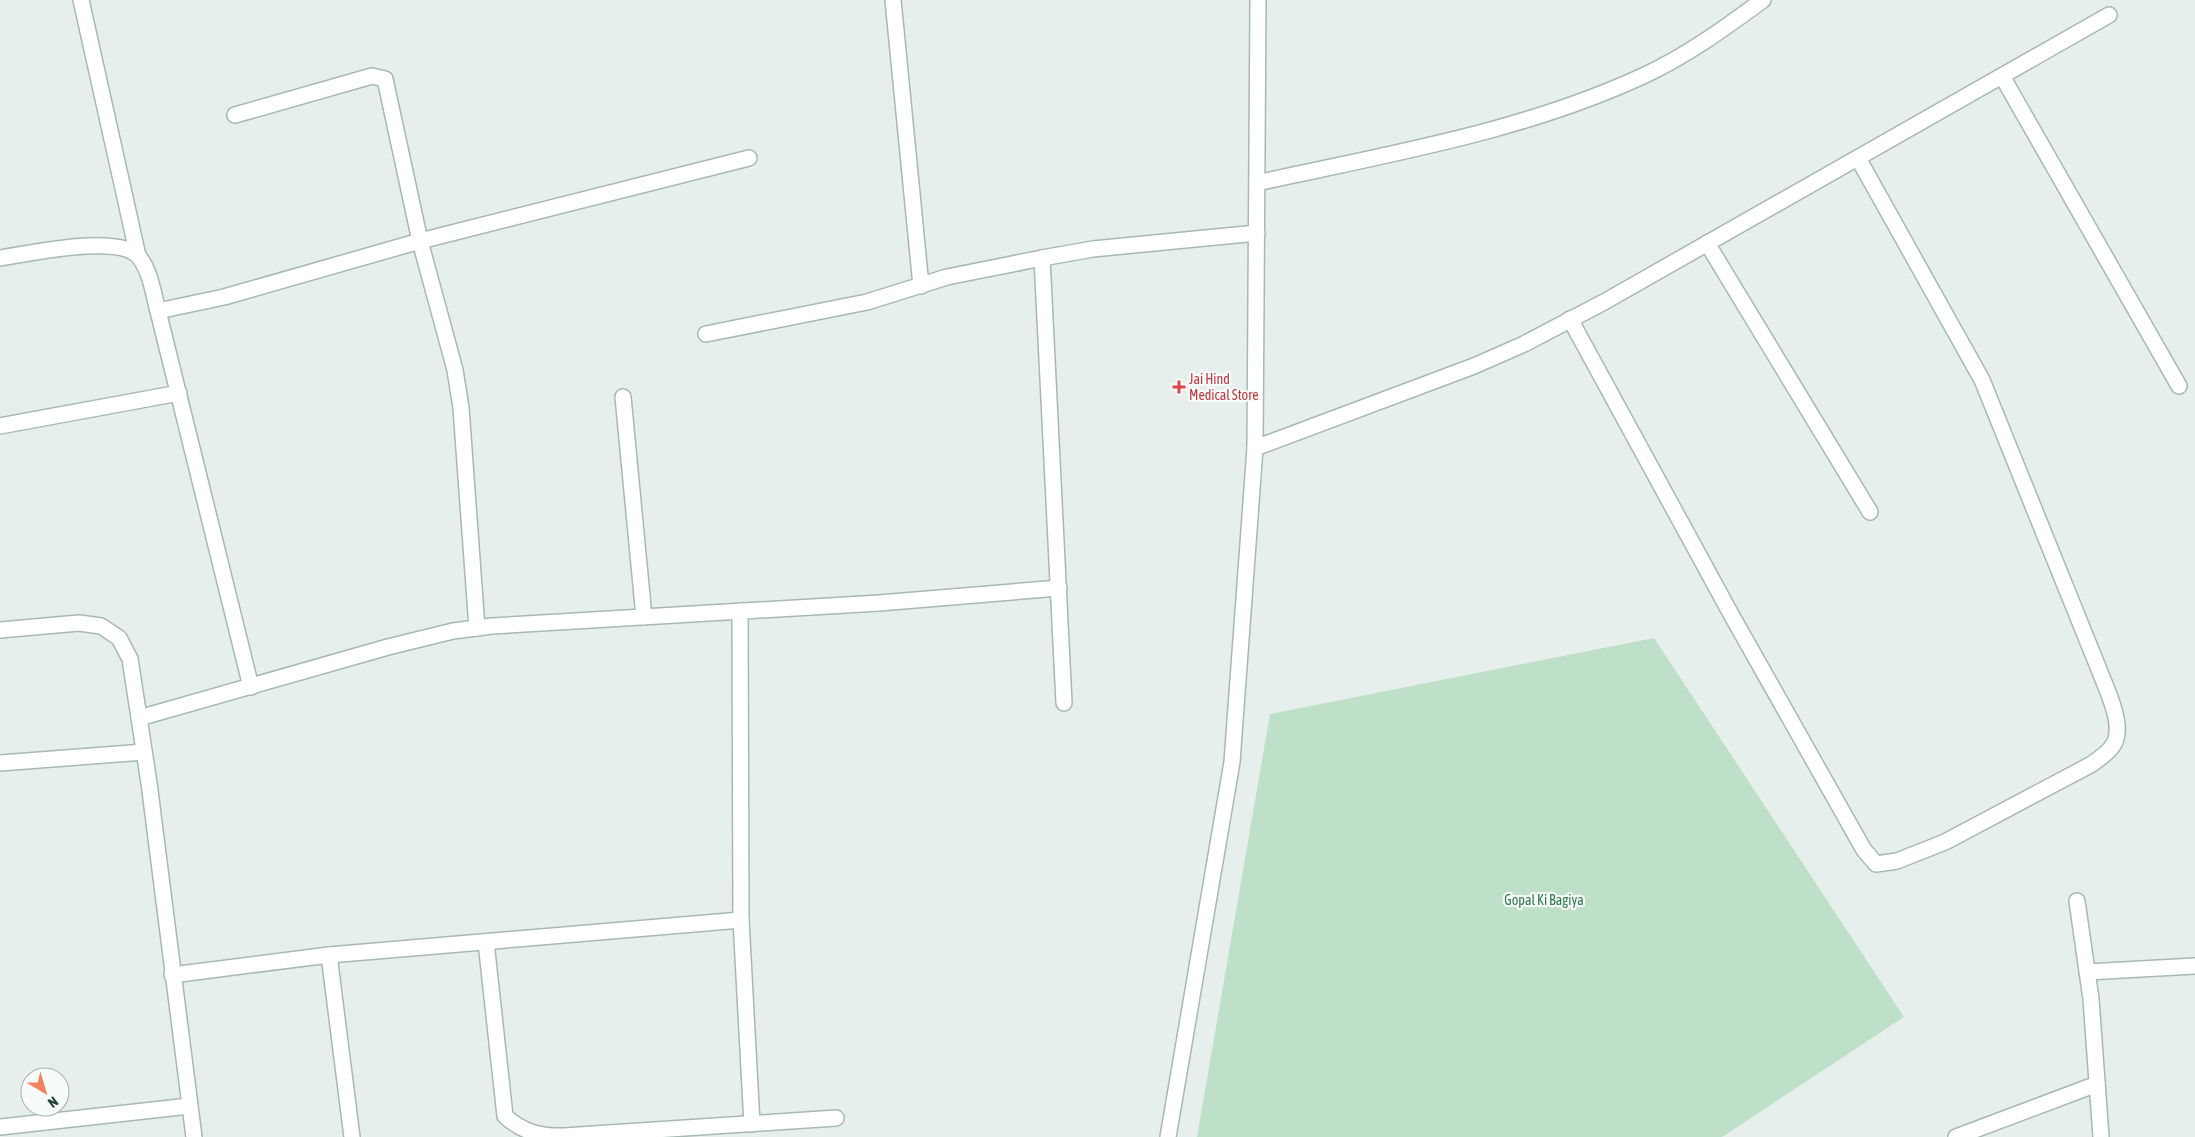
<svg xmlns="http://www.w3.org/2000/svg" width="2195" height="1137" viewBox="0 0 2195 1137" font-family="'Asap Condensed',sans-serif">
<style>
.green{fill:#bfe0c8}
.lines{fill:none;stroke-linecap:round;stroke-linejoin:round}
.minor-casing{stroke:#a8b8b2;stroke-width:18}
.minor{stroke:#fff;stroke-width:15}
.health-dot{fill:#e0444e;stroke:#f7fbf9;stroke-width:2}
.labels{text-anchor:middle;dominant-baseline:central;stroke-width:4.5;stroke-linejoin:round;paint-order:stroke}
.health-label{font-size:14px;fill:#be3a42;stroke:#f7fbf9;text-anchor:start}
.park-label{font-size:14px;fill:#2d7a4b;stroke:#f7fbf9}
</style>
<rect width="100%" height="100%" fill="#e6efeb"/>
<polygon class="green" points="1654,638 1904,1017 1722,1137 1197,1137 1270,714"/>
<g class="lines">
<defs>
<g id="minor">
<polyline points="81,0 138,256"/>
<polyline points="893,0 921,286"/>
<polyline points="2002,76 2179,386"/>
<polyline points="235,115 372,76 385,79 420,241 455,370 461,408 477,628"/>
<path d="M 1257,183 C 1387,154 1523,132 1645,75 C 1688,55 1726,27 1763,0"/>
<polyline points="1707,243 1870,512"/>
<path d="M 0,258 C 28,254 120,233 139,257 C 151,272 153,293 158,311 L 251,687"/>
<polyline points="1042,258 1064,703"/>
<polyline points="158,311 224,297 420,241 749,158"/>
<path d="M 1570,319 L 1732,616 L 1864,850 L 1876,864 L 1897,861 L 1945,842 L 2092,764 C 2100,758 2113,750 2116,739 C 2122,719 2105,686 2098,667 L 1982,380 L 1858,158"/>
<polyline points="706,334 867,302 947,277 1042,258 1093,249 1257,233"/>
<polyline points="623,397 644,617"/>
<polyline points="0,426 179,393"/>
<polyline points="1255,448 1474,366 1524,344 1604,302 2109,15"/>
<polyline points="740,611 741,920 752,1124"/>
<polyline points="0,630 79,623 101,626 119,638 130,659 149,783 194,1137"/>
<polyline points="139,718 388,647 453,631 492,626 879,603 1059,588"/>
<polyline points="0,763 144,752"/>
<polyline points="2077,901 2091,999 2101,1137"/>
<path d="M 486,942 L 505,1116 C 522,1132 541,1137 564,1136 L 836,1118"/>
<polyline points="329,955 352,1137"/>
<polyline points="2087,972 2195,966"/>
<polyline points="172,975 329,955 741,920"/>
<polyline points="0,1127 189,1106"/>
<polyline points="1168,1137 1232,762 1255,448 1258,0"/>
<polyline points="1956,1137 2097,1084"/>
</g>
</defs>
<use href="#minor" class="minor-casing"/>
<use href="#minor" class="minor"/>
</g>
<path class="health-dot" d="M1176.5 379.5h5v5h5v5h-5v5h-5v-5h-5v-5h5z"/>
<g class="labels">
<g class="health-label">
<text x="1189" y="379">Jai Hind<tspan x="1189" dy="16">Medical Store</tspan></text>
</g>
<g class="park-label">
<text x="1544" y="900">Gopal Ki Bagiya</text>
</g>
</g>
<g transform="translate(45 1092) rotate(142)"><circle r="24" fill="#f7fbf9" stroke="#a3b1ad"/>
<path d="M0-4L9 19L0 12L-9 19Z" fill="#f4845f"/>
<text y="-8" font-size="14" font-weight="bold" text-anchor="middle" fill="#24423a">N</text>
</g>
</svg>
